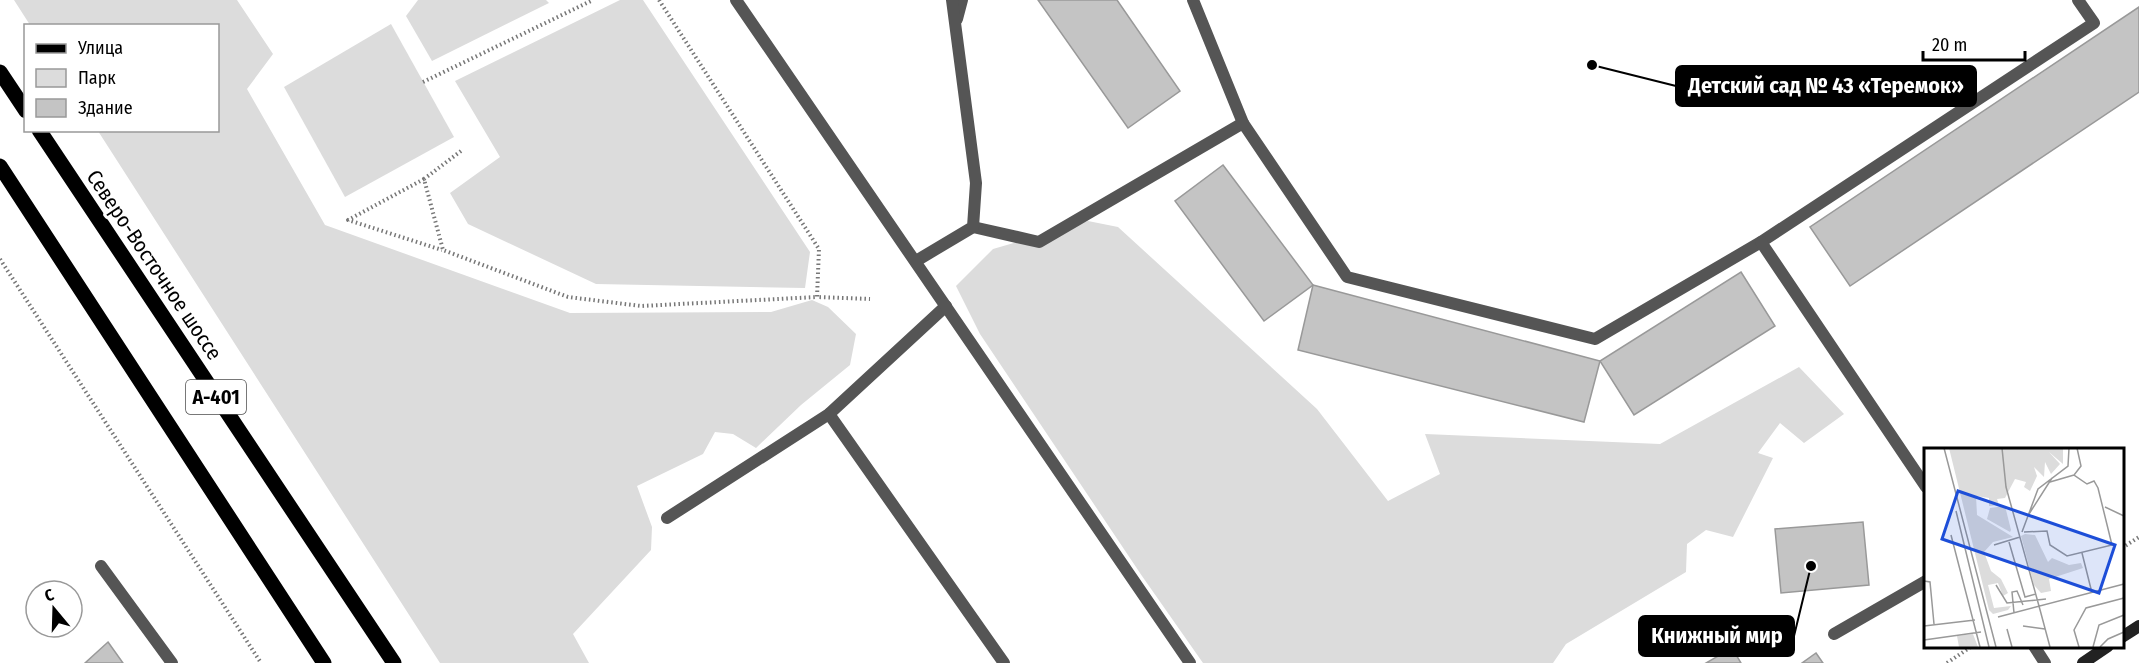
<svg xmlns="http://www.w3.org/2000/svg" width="2139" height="663" viewBox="0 0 2139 663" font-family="'Fira Sans Condensed',sans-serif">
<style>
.green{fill:#dcdcdc}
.building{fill:#c4c4c4;stroke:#999;stroke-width:1.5}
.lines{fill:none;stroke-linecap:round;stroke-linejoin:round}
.path{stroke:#777;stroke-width:4;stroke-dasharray:1.5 3;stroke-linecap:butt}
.lane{stroke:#555;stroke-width:12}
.street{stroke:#555;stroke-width:12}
.secondary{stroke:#222;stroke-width:12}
.primary{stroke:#000;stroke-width:15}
.labels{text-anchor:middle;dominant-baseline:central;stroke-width:6;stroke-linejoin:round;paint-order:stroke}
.shield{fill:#fff;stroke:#4c4c4c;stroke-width:1.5}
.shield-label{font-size:20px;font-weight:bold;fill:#000}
.street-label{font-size:21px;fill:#000;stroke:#fff}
.inset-road{fill:none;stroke:#999;stroke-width:1.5}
.view{fill:#1d4ed8;fill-opacity:0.15;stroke:#1d4ed8;stroke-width:3}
.inset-edge{fill:none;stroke:#000;stroke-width:3}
.leader{fill:none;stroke:#000;stroke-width:2}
.callout-dot{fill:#000;stroke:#fff;stroke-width:2}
.callout{fill:#000;stroke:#000;stroke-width:2}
.callout-label{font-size:22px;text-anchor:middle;font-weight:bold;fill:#fff}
</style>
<rect width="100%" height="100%" fill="#fff"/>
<g class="green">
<polygon points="14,0 237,0 273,54 247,89 325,225 570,313 771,312 812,300 828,307 856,334 850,365 801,405 756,448 733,434 715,432 703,454 637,486 652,527 651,550 573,634 589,663 440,663 98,131 218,130 218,26 30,25"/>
<polygon points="418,0 546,0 549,3 432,61 406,16"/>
<polygon points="620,0 643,0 810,252 805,288 596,284 468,224 450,193 500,157 455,81"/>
<polygon points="391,24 454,137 345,197 284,87"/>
<polygon points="1088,221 1118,227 1317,409 1388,501 1440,474 1425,434 1660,444 1799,367 1844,414 1804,443 1780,423 1758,453 1773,458 1733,537 1706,530 1687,544 1686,572 1566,644 1553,663 1203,663 1142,576 980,334 956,286 993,249"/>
</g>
<g class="building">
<polygon points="1038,0 1117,0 1180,91 1128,128"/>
<polygon points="2139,7 2139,92 1850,286 1810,227"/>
<polygon points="1223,165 1313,285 1264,321 1175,201"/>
<polygon points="1741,272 1775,326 1634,415 1600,361"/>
<polygon points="1313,285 1600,361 1584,422 1298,350"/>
<polygon points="1863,522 1869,585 1781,593 1775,529"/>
<polygon points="108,642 123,663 85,663"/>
<polygon points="1732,648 1741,663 1706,663"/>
<polygon points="1816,653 1823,663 1802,663"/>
</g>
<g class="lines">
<g class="path">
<polyline points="659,0 819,249 817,297 870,299"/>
<polyline points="423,82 593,0"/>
<polyline points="461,151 424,179 443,250 568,297 641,306 817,297"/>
<polyline points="424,179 348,220 442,250"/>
<polyline points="0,259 261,663"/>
<polyline points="2122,548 2139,537"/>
<polyline points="1947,663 1972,646"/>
</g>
<g class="lane">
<polyline points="1193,0 1243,123"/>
<polyline points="957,19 962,0"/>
<polyline points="973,227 1039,242 1243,123 1347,277 1595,339 1761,242 2094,23 2078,0"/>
<polyline points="916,261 973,227 976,183 952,0"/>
<polyline points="829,414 1004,663"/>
<polyline points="667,518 829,414 946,306"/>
<polyline points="101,566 172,663"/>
<polyline points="1834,634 1926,581"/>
</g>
<g class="street">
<polyline points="736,0 1190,663"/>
<polyline points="1761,242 1926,487"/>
<polyline points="2034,646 2045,663"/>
</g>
<g class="secondary">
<polyline points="2122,637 2139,626"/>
<polyline points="2083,663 2108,646"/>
</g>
<g class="primary">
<polyline points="0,72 26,111"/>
<polyline points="39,130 394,663"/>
<polyline points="0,166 324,663"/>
</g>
</g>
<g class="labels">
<rect class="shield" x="186" y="380" width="60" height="34" rx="4.5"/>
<g class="shield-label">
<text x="216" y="397">А-401</text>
</g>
<g class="street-label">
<text transform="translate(154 265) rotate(56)">Северо-Восточное шоссе</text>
</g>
</g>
<g transform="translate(1924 448)">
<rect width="200" height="200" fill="#fff"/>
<path d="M 25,0 L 139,0 L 139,16 L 125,4 L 136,16 L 127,26 L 121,14 L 120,29 L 110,19 L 113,28 L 106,43 L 100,39 L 102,34 L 91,31 L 81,50 L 73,51 L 75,57 L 65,58 L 65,50 L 52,48 L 53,67 L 89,89 L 69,94 L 60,104 L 67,123 L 77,131 L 84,145 L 79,148 L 74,135 L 64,137 L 70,160 L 87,158 L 84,162 L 69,166 L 65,162 ZM 81,58 L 87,82 L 86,84 L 63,71 L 66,60 ZM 101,86 L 111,87 L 124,114 L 128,110 L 145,117 L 157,115 L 159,120 L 125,131 L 127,143 L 117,145 L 110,137 L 97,88 ZM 49,186 L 54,199 L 35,199 L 33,188 Z" fill="#dcdcdc"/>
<path class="inset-road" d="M 20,0 L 72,199M 78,0 L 82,39 L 115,158M 126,34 L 150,27M 181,59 L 200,68M 32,63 L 65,199M 105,66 L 128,30M 0,80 L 0,112M 98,84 L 114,41 L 144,18 L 145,0M 100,84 L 123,83 L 126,97 L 143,108 L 188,97 L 174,40 L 170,33 L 163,36 L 150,27 L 157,18 L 153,0M 27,87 L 56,199M 85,94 L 101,149 L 112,146M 70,97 L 96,89M 158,105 L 168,145M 0,133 L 6,134 L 10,176M 72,137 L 83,155 L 122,151M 115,158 L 126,199M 90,165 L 88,144 L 93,143 L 99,157M 74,169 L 200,136M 0,178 L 51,172M 99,178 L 121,181M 83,181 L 88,199M 0,192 L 57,184M 155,199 L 150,182 L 162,160 L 200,150M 169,199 L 175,177 L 200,167M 176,199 L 184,191 L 200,184"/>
<path class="view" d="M 34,43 L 191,97 L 175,145 L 18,91 Z"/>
<rect width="200" height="200" class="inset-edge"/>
</g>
<path class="leader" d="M1592 65L1676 86M1811 566L1794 636"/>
<g class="callout-dot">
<circle cx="1592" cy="65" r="6"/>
<circle cx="1811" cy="566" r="6"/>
</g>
<g class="callout">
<rect x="1676" y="66" width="300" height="40" rx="6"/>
<rect x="1639" y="616" width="155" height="40" rx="6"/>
</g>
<g class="callout-label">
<text x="1826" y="93">Детский сад № 43 «Теремок»</text>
<text x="1717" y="643">Книжный мир</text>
</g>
<rect x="24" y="24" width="195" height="108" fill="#ffffff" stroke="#999999" stroke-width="1.5"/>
<rect x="36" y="44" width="30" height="9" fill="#000000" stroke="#999999" stroke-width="1.5"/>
<text x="78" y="54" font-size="18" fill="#000000">Улица</text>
<rect x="36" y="69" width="30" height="18" fill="#dcdcdc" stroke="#999999" stroke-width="1.5"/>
<text x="78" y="84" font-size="18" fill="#000000">Парк</text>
<rect x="36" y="99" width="30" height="18" fill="#c4c4c4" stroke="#999999" stroke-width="1.5"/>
<text x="78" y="114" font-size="18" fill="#000000">Здание</text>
<g transform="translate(54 609) rotate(341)"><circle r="28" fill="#ffffff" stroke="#999999" stroke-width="1.5"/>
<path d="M0-4.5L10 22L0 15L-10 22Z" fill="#000000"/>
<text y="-9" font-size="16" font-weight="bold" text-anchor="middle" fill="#000000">С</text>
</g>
<path d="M1923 51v9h102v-9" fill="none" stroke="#000000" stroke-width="3"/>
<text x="1932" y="51" font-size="18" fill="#000000" stroke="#ffffff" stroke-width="4.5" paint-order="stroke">20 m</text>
</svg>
